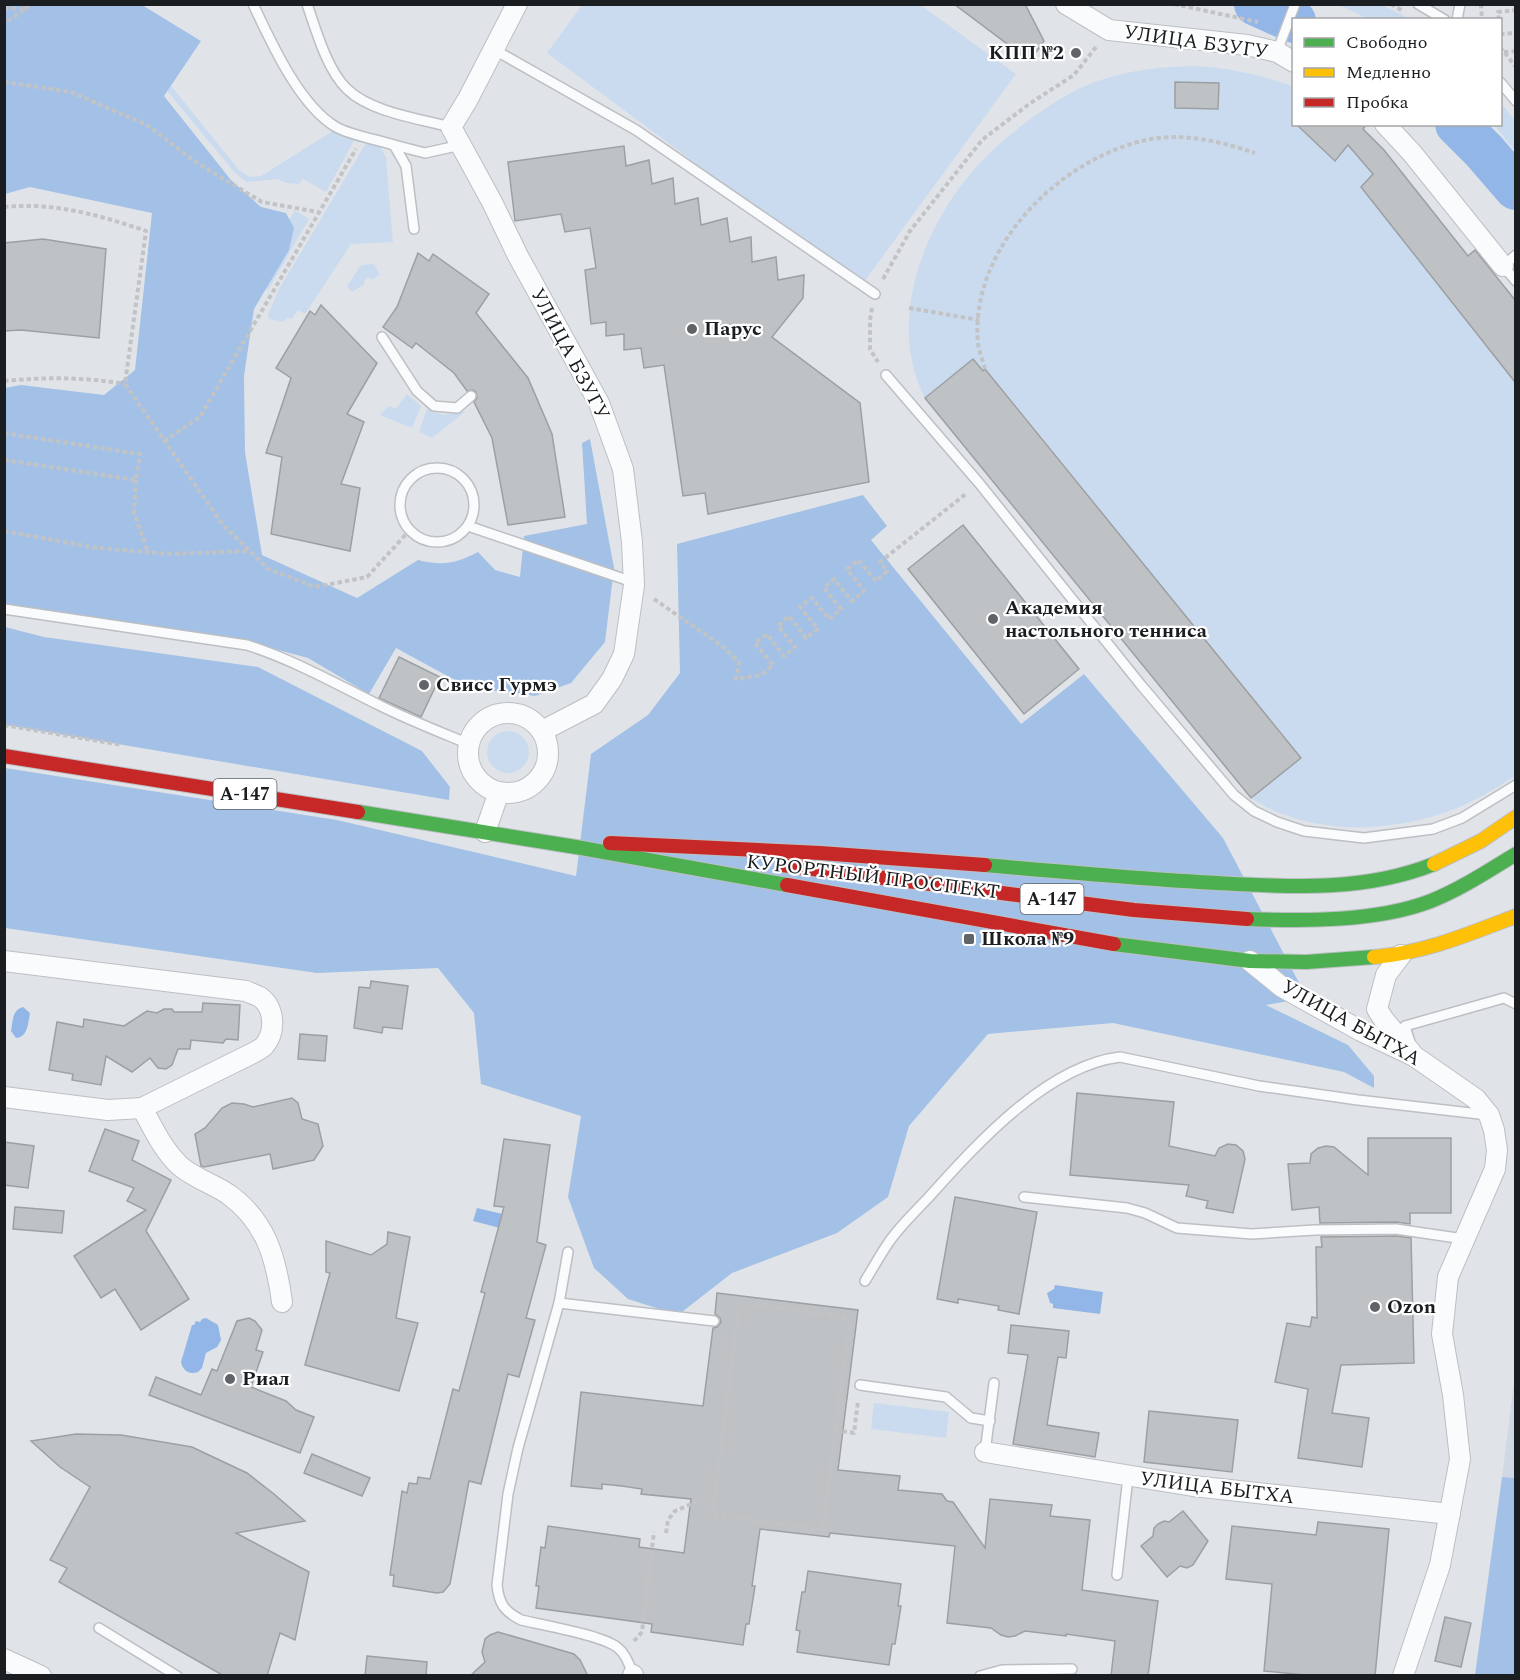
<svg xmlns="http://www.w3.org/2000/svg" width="1520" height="1680" viewBox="0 0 1520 1680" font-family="Spectral,serif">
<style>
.built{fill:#d0d9e3}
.green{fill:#cbdbef}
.forest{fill:#a3c1e7}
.water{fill:#92b6e7}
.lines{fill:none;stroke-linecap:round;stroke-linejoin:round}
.river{stroke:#92b6e7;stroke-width:44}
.building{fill:#bfc2c5;stroke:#9da0a3;stroke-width:1.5}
.lane-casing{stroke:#bcbfc3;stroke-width:12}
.street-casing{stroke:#bcbfc3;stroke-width:22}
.fast-casing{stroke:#bcbfc3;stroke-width:16}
.slow-casing{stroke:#bcbfc3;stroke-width:16}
.jam-casing{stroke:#bcbfc3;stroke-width:16}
.path{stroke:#c2c3c5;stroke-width:4;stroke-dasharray:4.5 3;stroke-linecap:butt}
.lane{stroke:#fafbfc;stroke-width:9}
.street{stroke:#fafbfc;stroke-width:20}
.fast{stroke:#4caf50;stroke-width:14}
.slow{stroke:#ffc107;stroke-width:14}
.jam{stroke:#c62828;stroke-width:14}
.poi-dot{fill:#606367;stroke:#fff;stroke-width:2}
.labels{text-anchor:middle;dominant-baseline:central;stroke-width:4.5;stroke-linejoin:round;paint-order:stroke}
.shield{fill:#fff;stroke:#5f6264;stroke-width:1.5}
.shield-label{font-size:18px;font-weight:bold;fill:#1b1e21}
.street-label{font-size:20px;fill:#1b1e21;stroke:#fff}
.poi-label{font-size:20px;font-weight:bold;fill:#1b1e21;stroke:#fff;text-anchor:start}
</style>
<rect width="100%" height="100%" fill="#e0e4e8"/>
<polygon class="built" points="1515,1375 1515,1478 1502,1477"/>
<g class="green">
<polygon points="919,4 1016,74 861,286 547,53 582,5"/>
<polygon points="1339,5 1382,5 1410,19 1368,19"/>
<path d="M 1192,66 C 1228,67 1259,75 1293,86 L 1294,124 L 1358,125 L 1384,150 L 1467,255 L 1475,249 L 1515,300 L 1515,776 C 1493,790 1471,804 1446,812 C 1385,834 1306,835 1251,798 L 925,398 C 888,327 919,237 967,178 C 993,146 1033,114 1069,94 C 1106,73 1150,67 1192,66 Z"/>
<polygon points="164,77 239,170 250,177 261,176 336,129 356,137 326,192 303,179 299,184 285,183 278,179 246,182 234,172 159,81"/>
<polygon points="1501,103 1515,121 1515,151 1494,125 1500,124"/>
<polygon points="368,140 380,146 386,158 393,242 351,244 305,314 298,310 292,319 286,318 284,322 269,319 268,315 279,289"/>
<polygon points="295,210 309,219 268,290 254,282"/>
<polygon points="374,264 380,275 371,280 369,277 364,281 365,284 352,292 347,286 361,265"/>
<polygon points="407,394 421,406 412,428 380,415 389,406 396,409"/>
<polygon points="427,409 443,415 466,411 432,438 419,432"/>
<circle cx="508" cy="752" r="21"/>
<polygon points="874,1403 949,1412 946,1438 871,1429"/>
</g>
<g class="forest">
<path d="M 5,5 L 142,5 L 201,41 L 164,96 L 231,180 L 261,207 L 286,213 L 294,228 L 289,250 L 254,309 L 244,376 L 245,452 L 262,555 L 357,598 L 418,560 C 444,566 454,564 478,552 L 495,570 L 520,577 L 524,536 L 587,524 L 582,443 L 590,439 L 614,568 L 605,642 L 571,683 L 535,696 L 505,691 L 475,691 L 396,648 L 369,694 L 308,658 L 248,642 L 5,606 L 5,388 L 21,385 L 104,395 L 135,370 L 152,213 L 30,187 L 5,194 Z"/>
<polygon points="863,495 887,526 871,540 1021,724 1084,674 1223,838 1307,998 1266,1005 1348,1045 1374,1076 1374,1088 1344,1072 1113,1023 988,1034 909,1126 888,1197 837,1233 732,1273 678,1315 628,1299 594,1268 568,1197 581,1116 481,1084 474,1013 438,968 317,973 5,928 5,768 337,820 576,876 591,754 648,715 680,673 677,544"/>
<polygon points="5,627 44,637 258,667 422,751 450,787 449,800 5,725"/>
<polygon points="1502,1477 1515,1478 1515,1675 1475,1675"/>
</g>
<g class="water">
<path d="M 23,1007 L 30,1013 C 28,1023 28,1037 16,1038 L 11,1031 C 13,1021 12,1010 23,1007 Z"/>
<polygon points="477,1208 507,1215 504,1229 473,1221"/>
<polygon points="1055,1285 1103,1292 1100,1314 1053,1308 1053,1304 1050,1303 1047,1293 1054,1289"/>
<path d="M 206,1318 L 218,1325 L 221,1340 L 217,1347 L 206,1353 L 202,1368 L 198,1372 C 189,1375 183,1371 181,1362 L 192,1325 L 194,1325 L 196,1321 L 200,1322 L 202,1319 Z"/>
</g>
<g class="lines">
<g class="river">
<polyline points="1256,4 1294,21"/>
<polyline points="1457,124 1484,151 1516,188"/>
</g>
</g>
<g class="building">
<polygon points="954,4 1025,4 1044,41 1030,61"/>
<polygon points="1175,82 1219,83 1218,109 1175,108"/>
<polygon points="1296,124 1367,124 1363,129 1384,150 1468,256 1475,250 1515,300 1515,382 1361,187 1373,174 1348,145 1335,161"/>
<polygon points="624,146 626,166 649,160 652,184 673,178 675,204 698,198 701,225 727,218 730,242 751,237 752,262 776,257 778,280 804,275 803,298 772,337 860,403 869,482 708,514 705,493 683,496 664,365 644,368 641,348 624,350 624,334 606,336 606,322 591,324 585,270 596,268 590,228 565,232 561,214 515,221 508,162"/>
<polygon points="43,239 106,249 99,338 21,330 4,331 4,243"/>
<polygon points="418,253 429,261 433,254 489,294 476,313 528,378 552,434 565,517 508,525 492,438 474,402 477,398 476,392 473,390 467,391 454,373 416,343 412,348 383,327 397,307"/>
<polygon points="321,305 377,363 347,414 364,422 341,484 360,488 350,551 271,534 282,457 266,453 291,378 276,368 310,311 315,315"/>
<polygon points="973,359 983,371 985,369 1301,758 1251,798 925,398"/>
<polygon points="963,525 1079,669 1024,714 908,569"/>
<polygon points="399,657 440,677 421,717 379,698"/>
<polygon points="371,981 408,986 402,1029 383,1027 382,1033 354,1028 359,987 370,988"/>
<polygon points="203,1003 240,1005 238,1040 226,1039 223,1043 191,1040 190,1049 178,1049 172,1065 166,1069 158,1068 150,1058 132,1072 106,1056 101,1085 72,1080 73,1074 49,1070 57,1022 83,1027 84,1019 124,1026 147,1011 157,1013 164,1009 172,1009 174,1012 202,1012"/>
<polygon points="300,1034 327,1036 325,1061 298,1059"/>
<polygon points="1077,1093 1174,1102 1169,1146 1215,1156 1219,1148 1228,1144 1236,1145 1243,1151 1245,1159 1233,1213 1206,1208 1208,1201 1186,1196 1189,1185 1070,1175"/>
<polygon points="292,1098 298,1103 302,1119 318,1124 323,1146 314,1160 273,1169 270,1154 204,1167 201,1166 195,1134 205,1128 222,1108 232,1103 244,1104 253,1107"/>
<polygon points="105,1129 139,1141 132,1160 171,1180 146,1231 189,1299 141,1330 115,1289 101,1298 74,1256 146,1210 127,1201 134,1188 89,1171"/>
<polygon points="1368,1138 1451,1138 1451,1213 1410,1213 1410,1224 1396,1222 1320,1223 1319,1207 1292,1210 1288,1164 1310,1163 1311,1154 1318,1148 1326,1146 1334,1147 1368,1175"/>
<polygon points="504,1139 550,1145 537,1242 546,1245 526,1318 535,1320 519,1377 508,1374 481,1484 469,1481 450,1584 443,1592 437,1593 393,1586 394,1575 390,1575 402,1491 407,1493 409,1483 417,1484 418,1477 430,1479 453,1389 459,1391 485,1293 481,1292 504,1207 494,1206"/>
<polygon points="4,1142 34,1146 28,1188 4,1185"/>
<polygon points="955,1197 1037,1212 1019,1314 998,1310 999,1306 958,1299 958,1303 937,1299"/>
<polygon points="15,1207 64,1211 62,1233 13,1229"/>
<polygon points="388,1232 410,1237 396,1318 418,1323 399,1391 305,1365 330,1273 326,1272 326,1241 371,1255 387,1244"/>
<polygon points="1396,1236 1411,1238 1414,1363 1341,1365 1332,1413 1369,1418 1362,1467 1298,1458 1308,1389 1275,1382 1287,1323 1310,1327 1312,1317 1317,1318 1316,1247 1322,1247 1321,1237"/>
<polygon points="717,1293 858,1310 838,1470 900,1476 898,1490 942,1494 947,1501 953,1502 985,1548 990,1499 1052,1505 1050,1516 1090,1520 1082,1590 1158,1601 1148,1676 1111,1676 1115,1641 1066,1634 1066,1636 1025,1631 1015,1636 1008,1637 1001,1635 991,1628 947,1623 955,1546 830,1533 829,1537 760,1529 752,1586 755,1586 749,1624 746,1624 743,1645 651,1632 652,1624 536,1608 539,1586 536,1586 541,1547 545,1548 548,1526 640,1539 639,1547 684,1553 691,1499 641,1494 642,1489 622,1486 602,1484 602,1489 571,1486 581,1392 703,1406 713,1328 717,1327 721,1322 720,1318 715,1314"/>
<polygon points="249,1318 255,1321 262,1330 256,1350 263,1352 251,1387 286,1401 296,1410 314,1417 300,1453 149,1395 156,1377 201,1395 212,1369 217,1371 237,1321"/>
<polygon points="1011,1325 1069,1331 1066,1358 1058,1357 1047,1425 1099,1433 1095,1457 1013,1444 1028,1355 1008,1353"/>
<polygon points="1149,1411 1238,1420 1232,1472 1144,1462"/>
<polygon points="76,1434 121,1435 192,1447 247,1473 274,1494 305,1521 236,1533 309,1572 295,1640 280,1633 267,1676 224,1676 59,1582 67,1568 50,1560 90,1487 60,1467 31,1441"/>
<polygon points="312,1454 370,1478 362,1496 304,1473"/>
<polygon points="1183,1511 1208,1541 1193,1565 1187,1568 1180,1566 1167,1577 1141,1546 1153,1536 1154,1528 1158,1524 1164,1521 1169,1522"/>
<polygon points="1318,1522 1389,1529 1375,1676 1315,1676 1264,1671 1272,1584 1226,1579 1232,1526 1316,1535"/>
<polygon points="808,1571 901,1584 898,1606 901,1606 895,1644 892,1644 889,1665 797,1652 800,1631 796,1630 802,1592 805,1592"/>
<polygon points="1445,1617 1471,1623 1461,1667 1435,1661"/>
<polygon points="498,1632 574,1654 580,1660 588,1676 470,1676 485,1662 482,1652 485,1639 490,1635"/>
<polygon points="367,1656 427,1662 426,1676 365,1676"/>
</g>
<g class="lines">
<defs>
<g id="lane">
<path d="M 253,4 C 271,42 299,105 336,127 C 350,135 378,140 394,145 L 406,166 L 414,229"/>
<path d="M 307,4 C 316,30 327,70 347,89 C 370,112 420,119 451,127"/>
<polyline points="1418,4 1445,20"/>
<polyline points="1457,20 1460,4"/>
<polyline points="493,49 636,130 875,294"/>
<polyline points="1277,52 1295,4"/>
<polyline points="1500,82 1516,101"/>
<polyline points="394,145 425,153 461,145"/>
<polyline points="1516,255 1503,266 1516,281"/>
<polyline points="382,337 417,391 434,406 457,408 471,396"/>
<polyline points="886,375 979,483 1141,685 1234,795 1254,811 1277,822 1304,831 1364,838 1433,829 1462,818 1516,785"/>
<circle cx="437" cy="505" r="37"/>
<polyline points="468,526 624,579 634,585"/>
<path d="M 4,609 L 247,645 C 294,660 336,684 381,706 C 409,720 440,732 469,744"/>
<polyline points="1410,1042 1405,1026 1504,998 1516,1004"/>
<polyline points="1024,1197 1127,1208 1145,1213 1177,1228 1252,1234 1315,1230 1396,1229 1464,1239"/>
<path d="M 568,1252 L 559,1303 L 518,1448 L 508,1494 L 497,1585 C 499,1604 504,1611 521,1620 C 543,1625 601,1635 617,1647 C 626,1654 630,1665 633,1675"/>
<path d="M 865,1281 C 873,1268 880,1255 889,1242 C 900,1226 915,1212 928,1198 C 976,1145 1046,1066 1120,1057 L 1259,1086 L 1358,1100 L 1488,1115"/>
<polyline points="559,1303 714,1321"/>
<polyline points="860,1385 946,1397 971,1418 990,1421"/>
<polyline points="985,1452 994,1383"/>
<polyline points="1117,1575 1128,1477"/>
<polyline points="99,1628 177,1676"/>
<polyline points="980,1676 1002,1670 1072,1669"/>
</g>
<g id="street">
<polyline points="517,4 468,99 451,127 492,202 518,256 599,403 623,469 632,542 634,585 624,654 612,679 594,704 542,731"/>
<polyline points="1066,4 1109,30 1247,45 1277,52 1294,62"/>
<polyline points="1385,124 1412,153 1503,266"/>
<circle cx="508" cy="753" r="40"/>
<polyline points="485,832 499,792"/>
<polyline points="1401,955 1386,975 1377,1009 1384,1020 1411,1052"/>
<path d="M 4,961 L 246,991 C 250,993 256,995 260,997 C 275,1008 276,1032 264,1046 C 261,1049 255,1052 251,1054 L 142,1108 L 108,1110 L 4,1097"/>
<polyline points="1250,961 1282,987 1361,1031 1414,1056 1476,1099 1489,1115 1494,1130 1497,1150 1495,1169 1448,1277 1442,1334 1453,1395 1460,1459 1440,1565 1403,1676"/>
<path d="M 142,1108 C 153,1128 163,1150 180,1166 C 194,1178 213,1184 228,1194 C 266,1221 276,1258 282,1302"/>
<polyline points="985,1452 1193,1486 1450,1514"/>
<polyline points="4,1659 41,1676"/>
<polyline points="633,1676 633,1675"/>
</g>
<g id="fast">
<polyline points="358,812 576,847 787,885"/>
<path d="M 985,865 C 1062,872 1139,879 1217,883 C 1291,887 1364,892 1434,864"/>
<path d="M 1247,919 C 1305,921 1376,922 1431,901 C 1461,889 1488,871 1516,854"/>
<polyline points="1114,944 1250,961 1306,962 1374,957"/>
</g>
<g id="slow">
<polyline points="1434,864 1481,841 1516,817"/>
<path d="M 1374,957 C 1424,953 1469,934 1516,916"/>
</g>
<g id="jam">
<polyline points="4,756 358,812"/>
<polyline points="610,843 820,853 985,865"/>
<polyline points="782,865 1134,910 1247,919"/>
<polyline points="787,885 1114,944"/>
</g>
</defs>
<use href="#lane" class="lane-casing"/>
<use href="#street" class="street-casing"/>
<use href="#fast" class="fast-casing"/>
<use href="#slow" class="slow-casing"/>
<use href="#jam" class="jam-casing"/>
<g class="path">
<polyline points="1174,4 1258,22"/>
<polyline points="1391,4 1403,11"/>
<polyline points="1481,4 1482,20"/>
<polyline points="4,8 25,9 4,24"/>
<polyline points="25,9 32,4"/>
<polyline points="1499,20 1498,12 1516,10"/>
<polyline points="1500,34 1516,33"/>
<polyline points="1500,47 1516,67"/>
<polyline points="1504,52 1516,51"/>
<polyline points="4,82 71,92 147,125 197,163 262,202 318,212"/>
<path d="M 4,207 C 53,202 100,215 146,231 L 125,384 L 223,525 L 268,569 L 315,587 L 367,577 L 409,531"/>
<polyline points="883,279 910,231 982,140 1029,104 1074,75 1096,47"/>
<polyline points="872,308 870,320 870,349 878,362"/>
<polyline points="909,308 979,320"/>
<path d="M 985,369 C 983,361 979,352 978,343 C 969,247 1062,156 1151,139 C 1186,133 1222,142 1255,153"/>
<path d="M 4,381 C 46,377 84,377 125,384"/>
<polyline points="4,433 140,454 136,480 4,460"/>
<polyline points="164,441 200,417 356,149"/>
<polyline points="136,480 134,513 148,552"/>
<polyline points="4,531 97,548 170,554 249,551"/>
<polyline points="654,599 722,646 739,662 736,679 761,675 773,665 755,643 767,634 784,656 795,647 778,626 789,616 806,638 818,629 800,607 812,598 829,619 841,609 824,588 834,579 852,601 864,591 847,569 858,560 876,581 887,571 880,562 967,493"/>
<polyline points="4,725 122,745"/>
<polyline points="835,1430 854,1433 858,1401"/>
<polyline points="666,1533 668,1520 675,1511 715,1494 738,1313 740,1308 749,1304 842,1316 848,1322 849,1325 823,1529 712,1515 715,1494"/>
<polyline points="634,1641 642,1632 654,1532"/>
</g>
<use href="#lane" class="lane"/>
<use href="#street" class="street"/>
<use href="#fast" class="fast"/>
<use href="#slow" class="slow"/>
<use href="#jam" class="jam"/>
</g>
<g class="poi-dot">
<circle cx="1076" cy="53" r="6"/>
<circle cx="692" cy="329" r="6"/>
<circle cx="993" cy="619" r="6"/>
<circle cx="424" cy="685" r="6"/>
<rect x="963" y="933" width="12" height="12" rx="3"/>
<circle cx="1375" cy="1307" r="6"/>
<circle cx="230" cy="1379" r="6"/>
</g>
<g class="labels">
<g class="shield">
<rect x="213.5" y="779" width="63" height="30" rx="4.5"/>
<rect x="1020.5" y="884" width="63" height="30" rx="4.5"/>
</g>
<g class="shield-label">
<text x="245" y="794">А-147</text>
<text x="1052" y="899">А-147</text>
</g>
<g class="street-label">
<text transform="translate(1196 42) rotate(8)">УЛИЦА БЗУГУ</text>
<text transform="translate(570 354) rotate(62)">УЛИЦА БЗУГУ</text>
<text transform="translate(873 877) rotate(7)">КУРОРТНЫЙ ПРОСПЕКТ</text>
<text transform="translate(1351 1023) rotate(29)">УЛИЦА БЫТХА</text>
<text transform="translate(1217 1488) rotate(7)">УЛИЦА БЫТХА</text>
</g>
<g class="poi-label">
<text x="1064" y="53" text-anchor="end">КПП №2</text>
<text x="704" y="329">Парус</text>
<text x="1005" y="608">Академия<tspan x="1005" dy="23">настольного тенниса</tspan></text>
<text x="436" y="685">Свисс Гурмэ</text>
<text x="981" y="939">Школа №9</text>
<text x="1387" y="1307">Ozon</text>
<text x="242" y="1379">Риал</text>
</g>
</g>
<rect width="1520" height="1680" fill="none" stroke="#1b1e21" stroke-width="12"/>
<rect x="1292" y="18" width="210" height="108" fill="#ffffff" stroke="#a4a5a6" stroke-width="1.5"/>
<rect x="1304" y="38" width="30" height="9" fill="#4caf50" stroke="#a4a5a6" stroke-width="1.5"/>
<text x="1346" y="48" font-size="18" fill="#1b1e21">Свободно</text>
<rect x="1304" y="68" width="30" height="9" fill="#ffc107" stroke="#a4a5a6" stroke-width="1.5"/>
<text x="1346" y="78" font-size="18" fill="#1b1e21">Медленно</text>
<rect x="1304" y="98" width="30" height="9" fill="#c62828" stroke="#a4a5a6" stroke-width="1.5"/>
<text x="1346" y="108" font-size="18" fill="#1b1e21">Пробка</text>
</svg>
